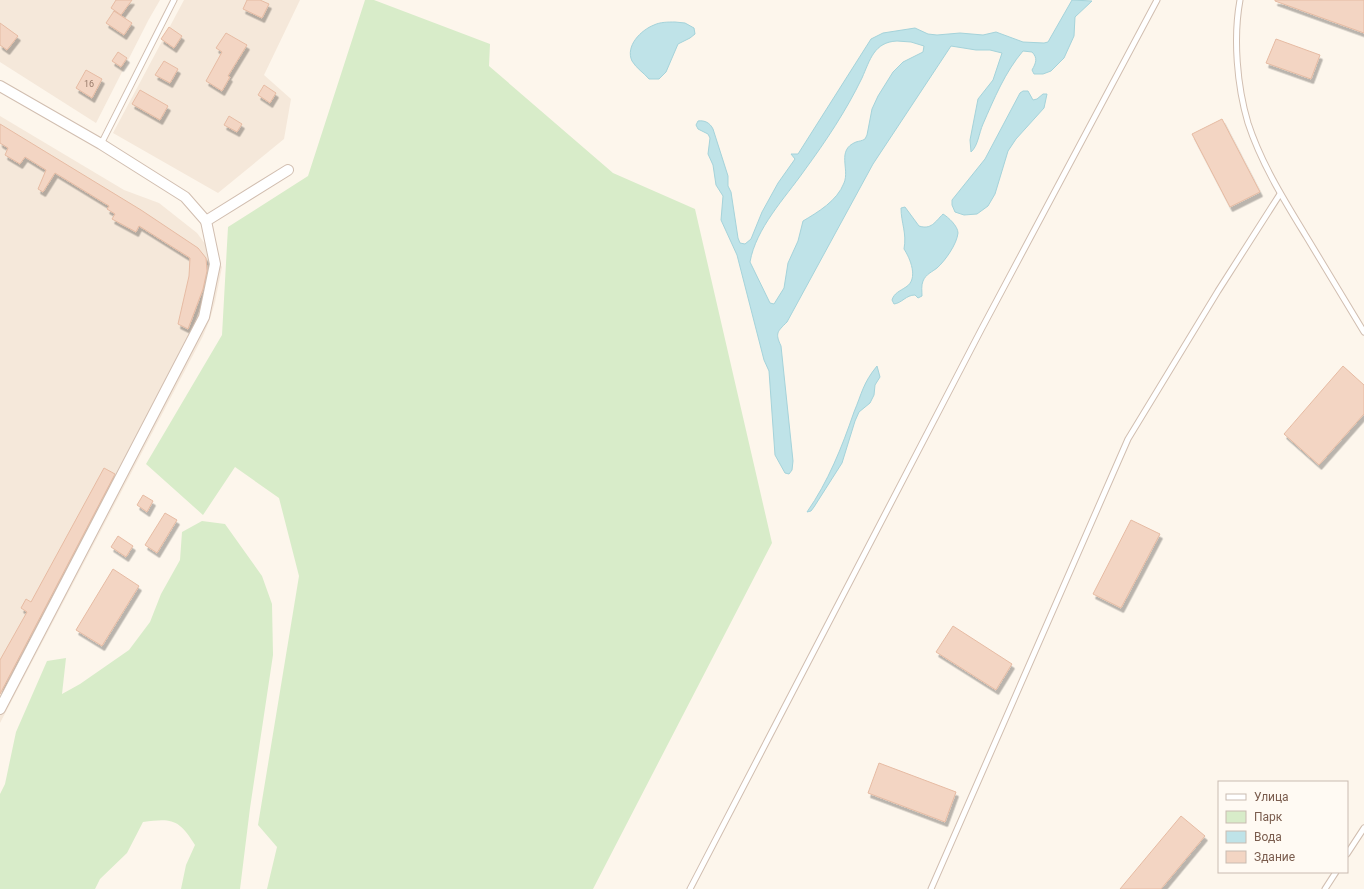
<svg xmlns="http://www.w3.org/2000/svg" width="1364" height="889" viewBox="0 0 1364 889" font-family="Roboto,sans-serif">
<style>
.residential{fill:#f5e8da}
.green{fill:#d8ecc9}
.water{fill:#bfe3e8;stroke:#a5d3da;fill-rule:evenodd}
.building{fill:#f3d5c3;stroke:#e6bba3;filter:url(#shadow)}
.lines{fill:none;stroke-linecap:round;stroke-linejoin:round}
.lane-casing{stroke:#d1beb0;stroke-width:7}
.street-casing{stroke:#d1beb0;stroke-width:12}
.lane{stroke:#fff;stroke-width:5}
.street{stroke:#fff;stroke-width:10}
.labels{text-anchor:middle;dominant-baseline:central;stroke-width:4;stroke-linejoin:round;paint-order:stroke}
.number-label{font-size:9px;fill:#987a6a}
</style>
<defs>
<filter id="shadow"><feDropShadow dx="2.5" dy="4.5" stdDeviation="0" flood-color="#0004"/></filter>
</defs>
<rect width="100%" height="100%" fill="#fdf6ec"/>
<g class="residential">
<polygon points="0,0 160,0 149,19 96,123 0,62"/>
<polygon points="184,0 300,0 264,75 291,99 284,139 218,193 113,133"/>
<polygon points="0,116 124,190 159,203 197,233 222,267 215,302 210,319 203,336 0,723"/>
</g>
<g class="green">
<polygon points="365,0 374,0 490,44 489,66 613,173 695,209 772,543 593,889 267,889 277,847 258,825 299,576 279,498 235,467 203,515 146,464 222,335 228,227 308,176"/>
<path d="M 202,521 L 225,524 L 262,576 L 272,604 L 273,655 L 250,808 L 240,889 L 181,889 L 186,865 L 195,845 C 179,819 172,818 143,822 L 127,853 L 100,879 L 95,889 L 0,889 L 0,794 L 5,784 L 16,732 L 47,661 L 66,658 L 62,694 L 80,684 L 129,650 L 150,622 L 161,594 L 180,560 L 182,532 Z"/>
</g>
<g class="water">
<path d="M 1072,0 L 1092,1 L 1075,17 L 1074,36 L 1064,58 L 1051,71 L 1043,74 L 1034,74 L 1032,70 C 1036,63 1038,58 1032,52 L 1023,51 C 1005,72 994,99 983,124 C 979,133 978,146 971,152 L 970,140 L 978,99 L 993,80 L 1002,53 L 990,50 L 976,50 L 951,46 L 873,164 L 787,322 C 777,332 775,333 781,346 L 793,461 L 792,470 L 789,474 L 785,473 L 775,455 L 769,371 L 764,360 L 737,255 L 721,220 L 723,196 L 716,185 L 713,165 L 708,154 L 710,138 L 708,134 L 698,129 L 696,125 L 698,121 C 705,120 710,123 713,129 L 728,176 L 728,186 L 731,192 L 738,238 L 740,243 L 745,244 L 751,239 L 762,212 L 778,183 L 795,159 L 791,154 L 798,154 L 871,39 L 883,33 L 915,28 L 928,34 L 937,35 L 960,33 L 983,35 L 996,32 L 1023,42 L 1044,43 L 1048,42 ZM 897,41 L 911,42 L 924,46 L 923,52 L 903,62 L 893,72 L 878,96 L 872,109 L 867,135 L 865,139 C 862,141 859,141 856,142 C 836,150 850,169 844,183 C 837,201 818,212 803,221 L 798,241 L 788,263 L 784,288 L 774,304 L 770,303 L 750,262 C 756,228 785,198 804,171 C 826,141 846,111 862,78 C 870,60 874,42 897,41 Z"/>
<path d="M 675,22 L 685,23 L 694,28 L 695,34 L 690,38 L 678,44 L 666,72 L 659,79 L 649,79 C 644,73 636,68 632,61 C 625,46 641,30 654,25 C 660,22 668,22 675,22 Z"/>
<polygon points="1023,91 1028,91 1033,100 1037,99 1043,94 1047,94 1044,108 1016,139 1008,151 995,194 988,206 977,214 964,215 955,212 952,205 952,200 985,159 1020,93"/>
<path d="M 905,207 L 919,226 C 931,230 935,222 943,214 C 948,217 958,226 958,233 C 957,244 945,261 937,268 C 932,272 926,274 923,281 C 921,286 922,291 922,296 L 918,298 L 915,295 C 906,295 902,303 894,304 L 892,300 C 894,293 900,291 906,287 C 919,279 910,258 904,249 C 907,233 901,223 901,208 Z"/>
<path d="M 877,366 L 880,377 L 875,385 L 874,395 L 870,403 L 859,412 L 855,421 L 842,463 L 814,507 L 811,511 L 807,512 C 828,482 842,447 854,412 C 862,393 863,383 877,366 Z"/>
</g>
<g class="building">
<polygon points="116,0 132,0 121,15 111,8"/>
<polygon points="247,0 260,0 269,4 262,18 243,9"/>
<polygon points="1275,0 1364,0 1364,33 1275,1"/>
<polygon points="114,11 132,23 124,35 106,23"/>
<polygon points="0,23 18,36 7,50 0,45"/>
<polygon points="169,27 182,36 174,48 161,39"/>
<polygon points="226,33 247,45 228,76 230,77 222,91 206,81 222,52 216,48"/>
<polygon points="1276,39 1320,55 1311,79 1266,63"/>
<polygon points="118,52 127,58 121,67 112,61"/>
<polygon points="164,61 178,69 170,83 155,75"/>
<polygon points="86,70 102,79 92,98 76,88"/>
<polygon points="264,85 276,93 270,103 258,95"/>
<polygon points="140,90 168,106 160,120 132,104"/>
<polygon points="229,116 242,124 237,132 224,125"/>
<polygon points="1222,119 1260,192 1230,207 1192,134"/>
<polygon points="0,124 141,210 198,248 206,258 207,271 203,289 188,329 178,324 189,276 190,258 139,226 136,232 112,219 115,214 107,209 109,206 55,173 43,192 38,189 46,170 25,157 20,164 5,155 8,148 0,143"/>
<polygon points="1343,366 1364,385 1364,414 1319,465 1284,434"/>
<polygon points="104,468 115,474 0,694 0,660 27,612 21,608 26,599 31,602"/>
<polygon points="143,495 153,501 147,512 137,505"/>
<polygon points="165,513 177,520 157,553 145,545"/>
<polygon points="1131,520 1160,534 1121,608 1093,594"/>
<polygon points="118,536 133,546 126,557 111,547"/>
<polygon points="113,569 139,586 102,646 76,630"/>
<polygon points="953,626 1012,664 996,690 936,652"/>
<polygon points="879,763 956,792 945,822 868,793"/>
<polygon points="1181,816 1205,836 1161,889 1120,889"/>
</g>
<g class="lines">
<defs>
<g id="lane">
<path d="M 1240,0 C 1233,38 1237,86 1248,123 C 1261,163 1284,200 1306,236 C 1325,268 1345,300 1364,332"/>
<polyline points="101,144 174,0"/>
<polyline points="1347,854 1364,828"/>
<polyline points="690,889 981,330 1157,0"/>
<polyline points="931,889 1128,439 1218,291 1280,194"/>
<polyline points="1325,889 1336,872"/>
</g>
<g id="street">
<polyline points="0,86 101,144 185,197 206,221"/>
<polyline points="0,709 204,317 215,264 206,221 288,170"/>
</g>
</defs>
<use href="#lane" class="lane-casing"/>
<use href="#street" class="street-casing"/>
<use href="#lane" class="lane"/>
<use href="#street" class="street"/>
</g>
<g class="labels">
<g class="number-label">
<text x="89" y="84">16</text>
</g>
</g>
<rect x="1218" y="781" width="130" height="92" fill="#fffaf3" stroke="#cabbb1"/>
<rect x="1226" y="794" width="20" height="6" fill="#ffffff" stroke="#cabbb1"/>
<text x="1254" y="801" font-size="12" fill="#7a5c4d">Улица</text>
<rect x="1226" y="811" width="20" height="12" fill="#d8ecc9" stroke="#cabbb1"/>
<text x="1254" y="821" font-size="12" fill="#7a5c4d">Парк</text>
<rect x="1226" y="831" width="20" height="12" fill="#bfe3e8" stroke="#cabbb1"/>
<text x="1254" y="841" font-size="12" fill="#7a5c4d">Вода</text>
<rect x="1226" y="851" width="20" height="12" fill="#f3d5c3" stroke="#cabbb1"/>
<text x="1254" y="861" font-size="12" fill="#7a5c4d">Здание</text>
</svg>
